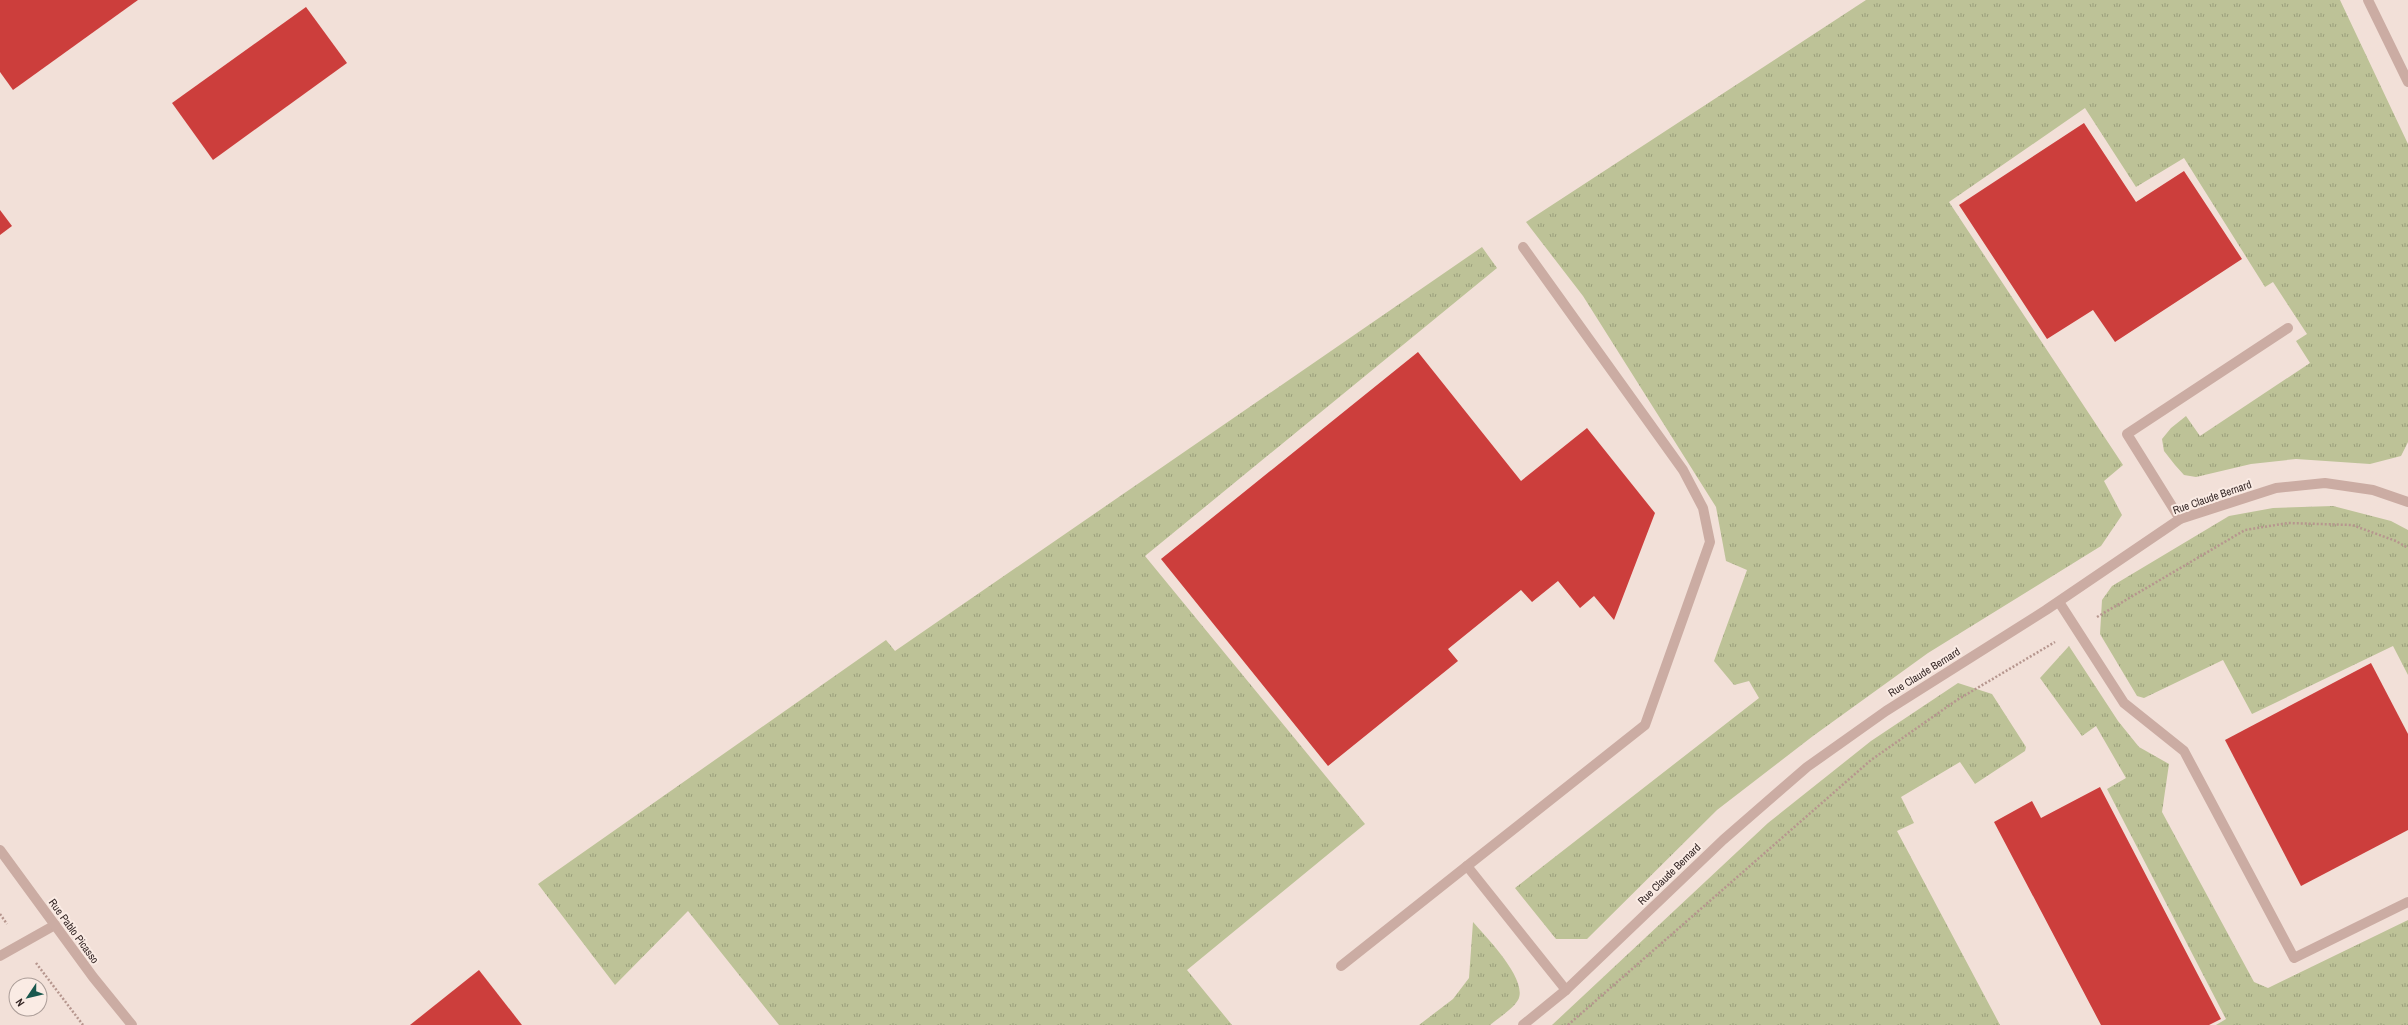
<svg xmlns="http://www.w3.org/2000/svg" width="2408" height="1025" viewBox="0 0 2408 1025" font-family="'Archivo Narrow',sans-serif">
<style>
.grass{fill:url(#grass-tufts)}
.building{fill:#cc3e3c}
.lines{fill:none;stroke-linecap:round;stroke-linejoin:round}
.path{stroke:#b6968e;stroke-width:2.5;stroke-dasharray:2 2;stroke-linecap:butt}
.service{stroke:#cbaca3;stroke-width:10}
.minor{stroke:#cbaca3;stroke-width:10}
.labels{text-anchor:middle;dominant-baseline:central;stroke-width:4;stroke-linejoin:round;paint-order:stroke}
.street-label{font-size:11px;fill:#352726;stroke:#faebe4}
</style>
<defs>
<pattern id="grass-tufts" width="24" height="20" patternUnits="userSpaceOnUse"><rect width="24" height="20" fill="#bdc297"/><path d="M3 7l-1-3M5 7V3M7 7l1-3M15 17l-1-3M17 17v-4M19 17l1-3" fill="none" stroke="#9a9e7b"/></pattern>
</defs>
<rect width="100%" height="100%" fill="#f2e0d8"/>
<g class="grass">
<polygon points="1866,0 2340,0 2408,144 2408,442 2401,456 2370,464 2296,459 2251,464 2196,477 2184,475 2175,465 2164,451 2162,439 2171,428 2186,416 2200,436 2310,363 2296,341 2307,334 2273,282 2265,287 2184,158 2136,187 2085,108 1949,202 2123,465 2104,481 2122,515 2101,546 1928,653 1813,736 1717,810 1587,939 1556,939 1515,888 1759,698 1749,681 1734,685 1714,661 1747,570 1726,561 1716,507 1583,296 1526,222"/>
<polygon points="1482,247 1497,268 1145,556 1365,824 1187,970 1232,1025 779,1025 688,911 615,985 538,884 886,640 895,651"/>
<polygon points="2333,506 2391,521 2408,530 2408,675 2393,646 2252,714 2223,660 2144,698 2137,696 2100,634 2102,600 2112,586 2229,516 2273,508"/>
<polygon points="2069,646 2118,721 2139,747 2169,764 2162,812 2254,982 2268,988 2408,920 2408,1025 2216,1025 2226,1019 2107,789 2126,778 2096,726 2082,736 2040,678"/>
<polygon points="1958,683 1992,694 2026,747 2025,751 1975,784 1960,762 1901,797 1914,823 1897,831 2000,1025 1552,1025 1768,823 1871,741"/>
<path d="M 1473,922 C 1485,936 1529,980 1518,1000 C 1513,1009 1498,1018 1490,1025 L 1419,1025 L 1453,999 L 1469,978 Z"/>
</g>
<g class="building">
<polygon points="0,0 138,0 13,90 0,72"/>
<polygon points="306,7 347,63 213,160 172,103"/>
<polygon points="2084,123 2136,202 2184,171 2242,259 2115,342 2093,310 2047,339 1959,205"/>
<polygon points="0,210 12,226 0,235"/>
<polygon points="1418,352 1521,481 1587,428 1655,513 1614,620 1594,596 1580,608 1558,581 1532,602 1521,590 1448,649 1458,661 1328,766 1161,559"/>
<polygon points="2371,663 2408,734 2408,830 2301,886 2225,740"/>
<polygon points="2100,787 2221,1019 2209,1025 2101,1025 1994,822 2032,801 2041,818"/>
<polygon points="479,970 522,1025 410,1025"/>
</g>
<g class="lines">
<g class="path">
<polyline points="2097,617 2245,530 2288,523 2352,525 2396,541 2408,548"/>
<polyline points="0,914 7,924"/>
<polyline points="36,963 83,1025"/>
<polyline points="1568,1025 1871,760 1957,700 2055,642"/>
</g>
<g class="service">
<polyline points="2368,0 2408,82"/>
<polyline points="1523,247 1683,470 1703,508 1710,542 1645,725 1467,866 1566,990"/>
<polyline points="2180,519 2127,434 2288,328"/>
<polyline points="2059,602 2124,703 2184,751 2294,958 2408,902"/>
<polyline points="0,956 55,925"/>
<polyline points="1341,966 1467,866"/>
</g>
<g class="minor">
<polyline points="0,850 93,977 132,1025"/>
<polyline points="1523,1025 1566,990 1723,840 1807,767 1886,711 2046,610 2180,519 2276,488 2325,483 2373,490 2408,502"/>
</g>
</g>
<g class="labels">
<g class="street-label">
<text transform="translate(2212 497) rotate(-19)">Rue Claude Bernard</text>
<text transform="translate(1924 672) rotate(-32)">Rue Claude Bernard</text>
<text transform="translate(1669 874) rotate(-44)">Rue Claude Bernard</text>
<text transform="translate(74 931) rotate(54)">Rue Pablo Picasso</text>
</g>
</g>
<g transform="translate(28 997) rotate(235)"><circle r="19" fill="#faebe4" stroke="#ab9d98"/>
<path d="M0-3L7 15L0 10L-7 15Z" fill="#19584e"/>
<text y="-6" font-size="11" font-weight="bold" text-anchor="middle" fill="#352726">N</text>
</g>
</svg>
